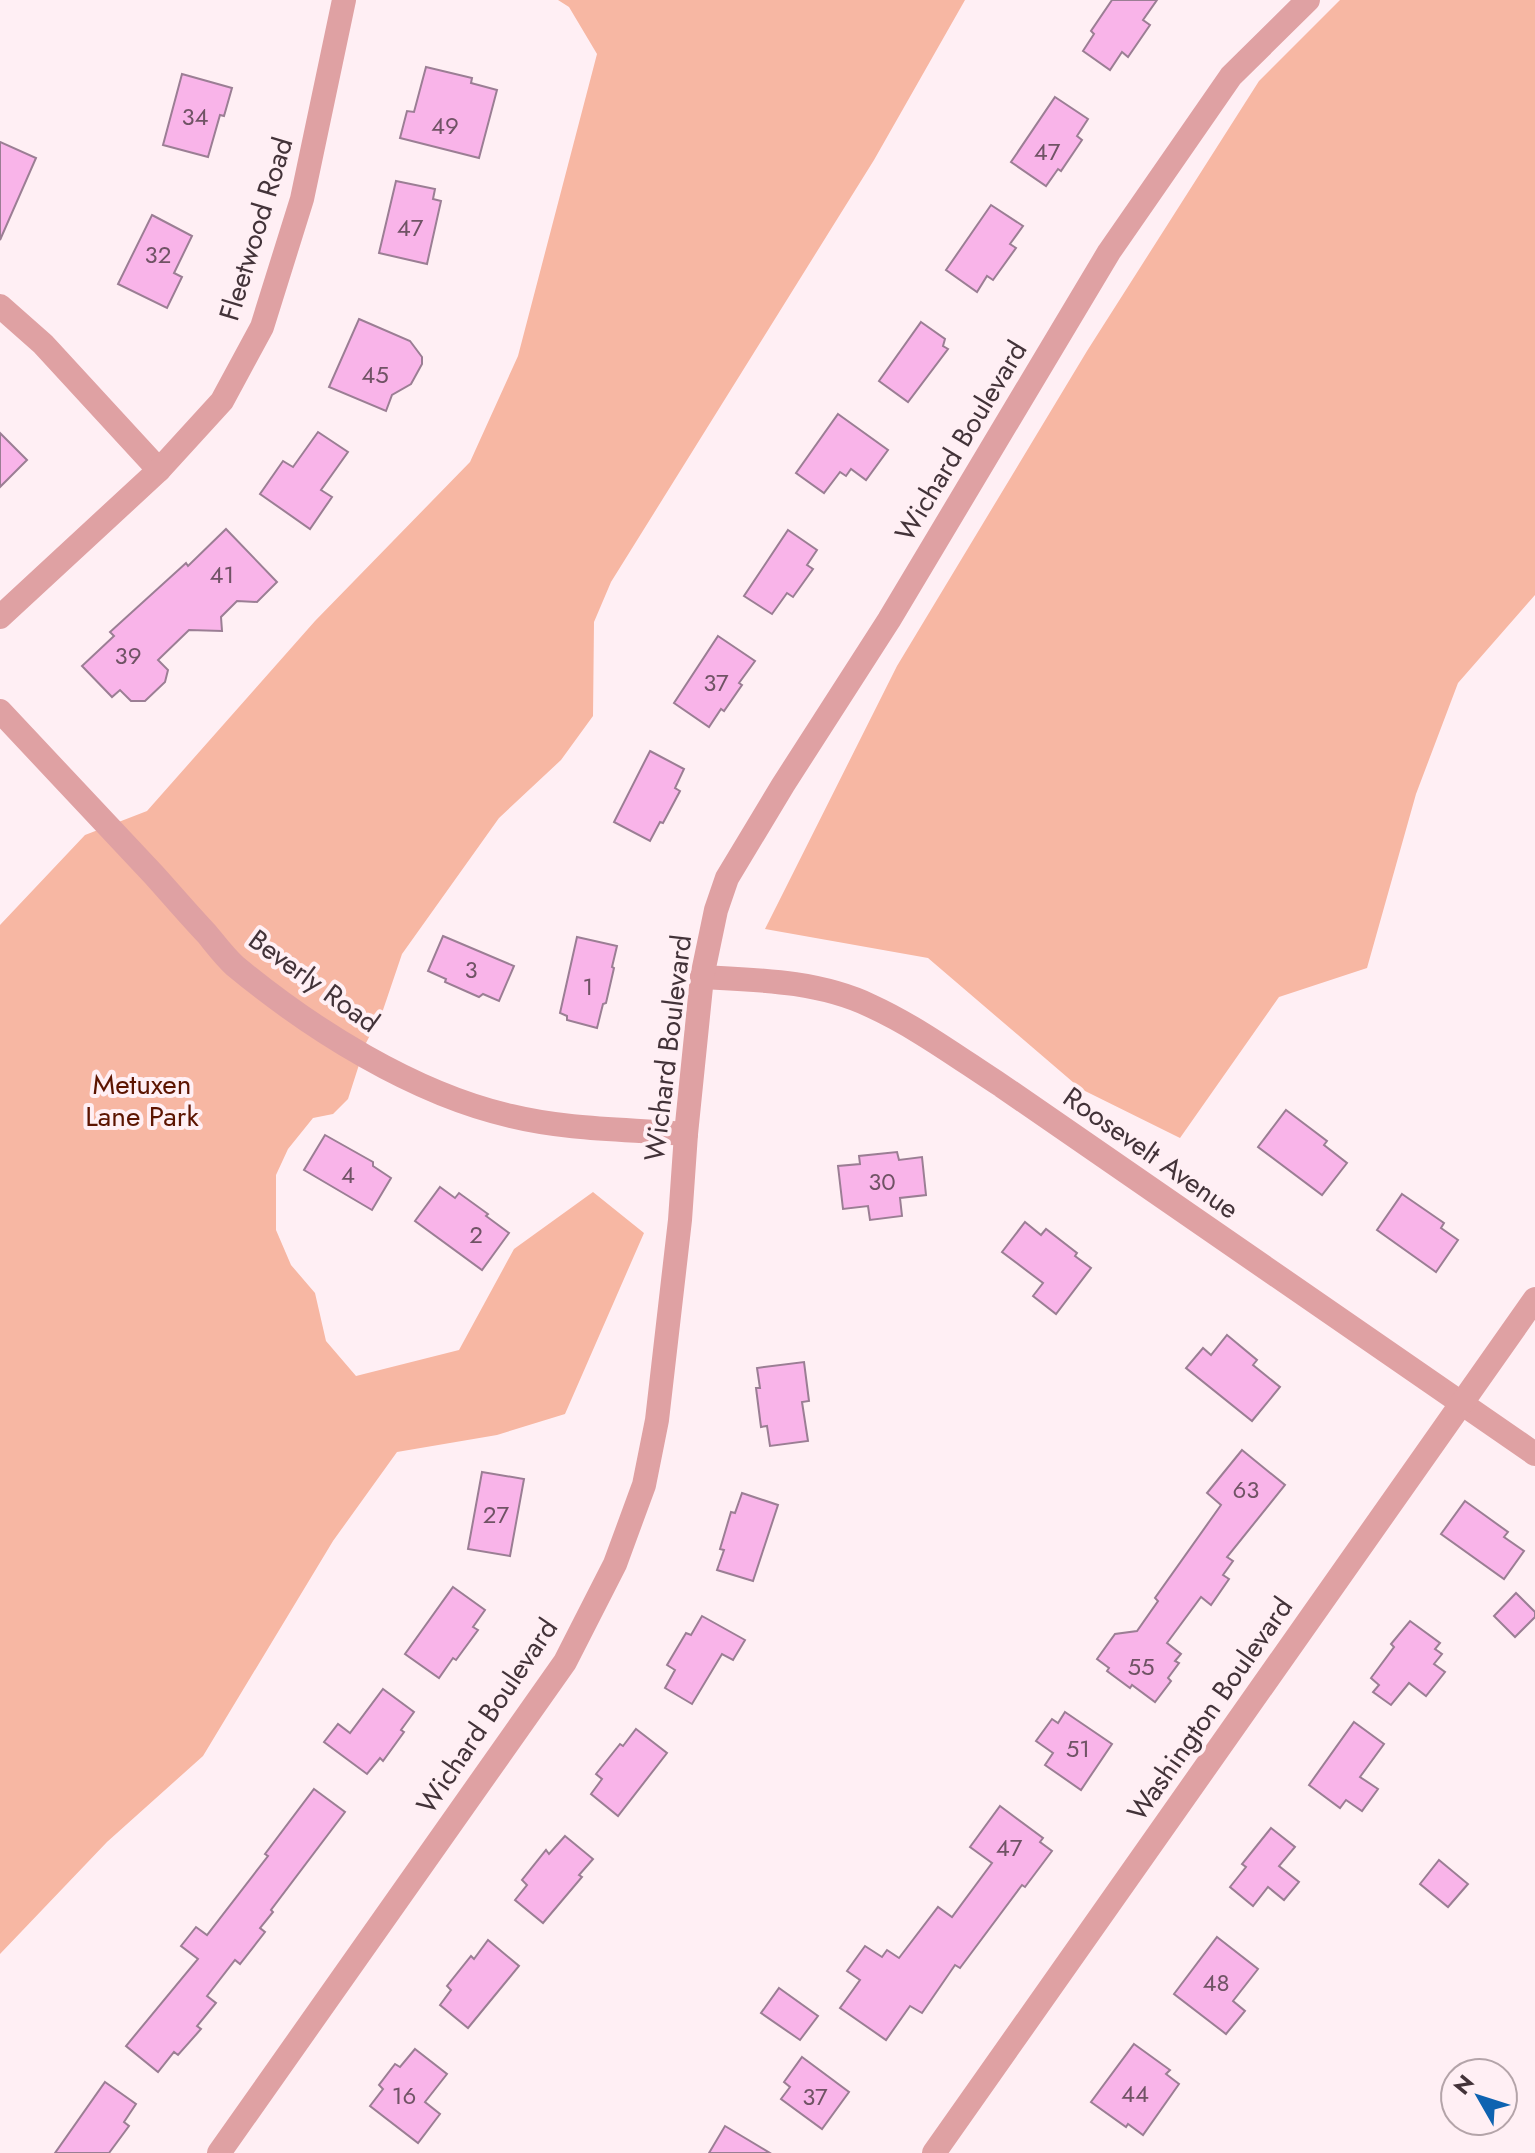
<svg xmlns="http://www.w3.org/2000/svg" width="1535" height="2153" viewBox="0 0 1535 2153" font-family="Jost,sans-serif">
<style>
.green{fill:#f7b7a3}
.building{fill:#f9b4e9;stroke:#9b7e94;stroke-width:2}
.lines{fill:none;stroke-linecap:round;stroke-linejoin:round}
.street{stroke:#dfa1a3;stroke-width:24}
.labels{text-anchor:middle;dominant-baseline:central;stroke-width:8;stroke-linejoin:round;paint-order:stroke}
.number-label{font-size:24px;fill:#705365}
.street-label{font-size:28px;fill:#433339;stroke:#ffeff4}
.park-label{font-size:28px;fill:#5c1400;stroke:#ffeff4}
</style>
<rect width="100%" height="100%" fill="#ffeff4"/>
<g class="green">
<polygon points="558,0 965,0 874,160 611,582 594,622 593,716 561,760 499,818 402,954 383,1010 366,1043 348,1099 333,1114 313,1118 288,1149 276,1175 276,1230 291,1265 315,1293 326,1341 356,1376 459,1350 514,1249 593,1192 644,1233 565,1414 497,1435 397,1452 333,1541 203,1756 107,1842 0,1954 0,925 85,835 147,811 315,621 470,462 518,356 597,54 569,7"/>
<polygon points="1340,0 1535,0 1535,595 1458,683 1416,794 1367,968 1279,997 1180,1138 1081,1089 928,958 765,929 897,666 1087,351 1259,81"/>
</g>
<g class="building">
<polygon points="1112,0 1157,0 1143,20 1150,25 1128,57 1122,52 1110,70 1083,51 1094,34 1091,31"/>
<polygon points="426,67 472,78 471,83 497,90 479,158 400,138 407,111 414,112"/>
<polygon points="182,74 232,88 224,116 220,115 208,157 163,145"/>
<polygon points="1055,97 1088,119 1077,136 1082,140 1061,171 1058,169 1046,186 1011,162"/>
<polygon points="0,142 36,158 0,240"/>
<polygon points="396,181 435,189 433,199 441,201 427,264 379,253"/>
<polygon points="991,205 1023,226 1010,244 1016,248 993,280 987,276 977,292 946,270"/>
<polygon points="152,215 192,236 174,273 182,277 167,308 118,284"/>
<polygon points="359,319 410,341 422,357 422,364 411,384 392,395 386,411 329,387"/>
<polygon points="921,322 945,339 943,346 948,349 908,402 879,381"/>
<polygon points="838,414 888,450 866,480 851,469 846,476 840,472 824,493 796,473"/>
<polygon points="318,432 348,452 321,490 332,497 310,529 260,494 283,461 293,467"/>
<polygon points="0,433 27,460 0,487"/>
<polygon points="226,529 277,582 257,602 237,601 221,617 222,631 189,630 158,660 168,670 165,682 145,701 131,701 120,690 112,697 82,666 114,636 110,632 186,563 188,566"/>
<polygon points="788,530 817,550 807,565 813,569 793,597 787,593 772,614 744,596"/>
<polygon points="718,636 755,661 739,683 742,685 724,711 721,709 709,727 674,703"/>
<polygon points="650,751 684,769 675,788 680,791 663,823 660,822 650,841 614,822"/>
<polygon points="443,936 514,966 499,1001 483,994 479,997 445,982 446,979 428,971"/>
<polygon points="577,937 617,946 612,967 614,968 606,1003 603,1004 597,1028 567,1020 567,1016 560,1013"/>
<polygon points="1286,1110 1327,1141 1324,1145 1347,1163 1322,1195 1258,1147"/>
<polygon points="325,1135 373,1162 373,1166 391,1178 372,1210 304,1170"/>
<polygon points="897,1152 899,1160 922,1157 926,1195 900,1198 902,1216 870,1220 868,1206 843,1209 838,1166 860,1164 859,1156"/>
<polygon points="440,1187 455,1198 459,1193 488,1214 486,1216 509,1233 482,1270 415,1221"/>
<polygon points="1402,1194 1444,1223 1441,1228 1458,1240 1436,1272 1377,1230"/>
<polygon points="1025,1222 1041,1235 1046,1229 1077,1253 1075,1256 1091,1268 1056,1314 1033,1296 1043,1283 1002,1252"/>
<polygon points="1227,1335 1257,1360 1253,1365 1280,1387 1252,1421 1186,1368 1203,1348 1211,1355"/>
<polygon points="804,1362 809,1401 802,1402 808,1441 770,1446 767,1426 761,1427 756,1388 760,1388 757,1368"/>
<polygon points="1242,1450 1285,1485 1227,1557 1233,1561 1223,1575 1229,1579 1211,1605 1201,1597 1167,1643 1181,1654 1175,1661 1179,1663 1168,1678 1171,1681 1155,1702 1132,1685 1130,1688 1107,1671 1109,1668 1097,1659 1115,1634 1137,1631 1158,1601 1155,1598 1221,1505 1207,1493"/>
<polygon points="482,1472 524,1479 510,1556 468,1549"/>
<polygon points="742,1493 778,1505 753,1581 717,1570 724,1550 720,1549 731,1512 735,1513"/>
<polygon points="1465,1501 1508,1532 1504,1537 1524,1551 1504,1579 1441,1534"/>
<polygon points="453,1587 485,1610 473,1627 478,1630 456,1660 453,1658 439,1678 405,1654"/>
<polygon points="1516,1593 1535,1612 1535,1617 1515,1637 1494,1616"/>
<polygon points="702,1616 745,1640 733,1660 722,1654 692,1704 665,1688 675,1670 667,1665 686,1633 691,1635"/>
<polygon points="1410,1621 1440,1643 1435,1649 1442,1654 1434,1664 1445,1672 1426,1696 1409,1683 1391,1705 1373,1692 1379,1685 1371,1678 1394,1647 1391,1644"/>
<polygon points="383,1689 414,1712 401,1730 404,1732 383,1761 380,1758 367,1774 324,1742 338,1724 350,1733"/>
<polygon points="1065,1712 1112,1744 1081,1790 1045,1765 1053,1753 1036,1741 1052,1719 1058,1723"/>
<polygon points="1354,1722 1384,1744 1360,1777 1378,1789 1362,1811 1346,1800 1340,1808 1309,1785"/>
<polygon points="636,1729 667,1753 618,1816 591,1794 602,1779 596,1774 620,1744 623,1746"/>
<polygon points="314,1789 345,1812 271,1910 273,1912 260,1928 265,1932 240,1964 235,1960 207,1996 216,2003 197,2026 201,2029 178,2055 174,2052 158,2072 126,2046 198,1959 181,1946 196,1927 207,1935 268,1856 265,1854"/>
<polygon points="1000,1806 1043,1838 1040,1842 1052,1851 1025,1887 1022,1885 960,1968 955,1965 922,2013 910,2006 886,2040 840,2008 860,1980 847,1971 865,1946 882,1957 887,1950 899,1958 938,1907 952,1917 992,1863 970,1847"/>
<polygon points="1271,1828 1295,1847 1279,1866 1299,1882 1284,1900 1268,1887 1253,1906 1230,1887 1246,1867 1242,1864"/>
<polygon points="565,1836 593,1859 579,1875 582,1877 543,1923 515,1900 527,1885 522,1880 546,1850 549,1854"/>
<polygon points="1439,1860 1468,1884 1448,1907 1420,1884"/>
<polygon points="1217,1937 1258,1969 1233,2001 1245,2011 1226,2034 1174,1994"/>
<polygon points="488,1940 519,1966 468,2028 440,2005 451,1990 447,1986 471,1956 474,1959"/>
<polygon points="779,1988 818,2016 800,2040 761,2013"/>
<polygon points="1134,2044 1170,2070 1166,2074 1179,2084 1143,2135 1128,2124 1126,2127 1091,2102"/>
<polygon points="415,2049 447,2074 425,2102 440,2114 418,2143 370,2106 383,2089 379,2085 395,2064 400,2067"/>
<polygon points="802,2057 849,2092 822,2129 781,2099 790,2087 784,2082"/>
<polygon points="105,2082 136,2104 124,2122 129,2126 109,2153 55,2153"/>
<polygon points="725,2126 770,2153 709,2153"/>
</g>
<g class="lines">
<g class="street">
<polyline points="0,306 43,344 159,470"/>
<polyline points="0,617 159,470 222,401 262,327 302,199 344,0"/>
<path d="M 0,711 C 51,766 103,820 154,875 C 172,895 189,915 207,934 C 216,945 225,957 235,966 C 311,1029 414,1094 511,1116 C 568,1130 628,1129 686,1134"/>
<path d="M 702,977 C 759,980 819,981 871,1006 C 917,1027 960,1059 1002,1086 L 1535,1454"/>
<polyline points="219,2153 565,1662 615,1564 644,1485 657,1420 680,1220 686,1134 702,977 716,910 727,878 783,785 889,620 1109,252 1231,76 1308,0"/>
<polyline points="934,2153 1535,1299"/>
</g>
</g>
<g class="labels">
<g class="number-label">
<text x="195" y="116">34</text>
<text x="445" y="125">49</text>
<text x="1047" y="151">47</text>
<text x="410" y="227">47</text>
<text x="158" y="254">32</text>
<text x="375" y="374">45</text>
<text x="222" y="574">41</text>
<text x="128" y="655">39</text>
<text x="716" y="682">37</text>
<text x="471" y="969">3</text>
<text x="588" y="986">1</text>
<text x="348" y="1174">4</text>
<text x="882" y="1181">30</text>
<text x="476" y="1234">2</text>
<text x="1246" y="1489">63</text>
<text x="496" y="1514">27</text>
<text x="1141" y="1666">55</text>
<text x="1078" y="1748">51</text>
<text x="1009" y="1847">47</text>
<text x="1216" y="1982">48</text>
<text x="1135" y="2093">44</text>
<text x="404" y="2095">16</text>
<text x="815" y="2096">37</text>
</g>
<g class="street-label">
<text transform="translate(256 229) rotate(-73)">Fleetwood Road</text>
<text transform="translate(961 441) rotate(-59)">Wichard Boulevard</text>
<text transform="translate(314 981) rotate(36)">Beverly Road</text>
<text transform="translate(668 1048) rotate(-83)">Wichard Boulevard</text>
<text transform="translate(1151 1153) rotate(35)">Roosevelt Avenue</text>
<text transform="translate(1210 1709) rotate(-55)">Washington Boulevard</text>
<text transform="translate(487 1716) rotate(-56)">Wichard Boulevard</text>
</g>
<g class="park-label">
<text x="142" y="1084">Metuxen<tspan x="142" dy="32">Lane Park</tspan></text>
</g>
</g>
<g transform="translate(1479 2097) rotate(309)"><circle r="38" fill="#ffeff4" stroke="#b4a4a9" stroke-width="2"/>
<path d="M0-6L14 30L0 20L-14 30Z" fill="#0e63b1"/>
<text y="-12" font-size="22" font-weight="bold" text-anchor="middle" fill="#433339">N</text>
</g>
</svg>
